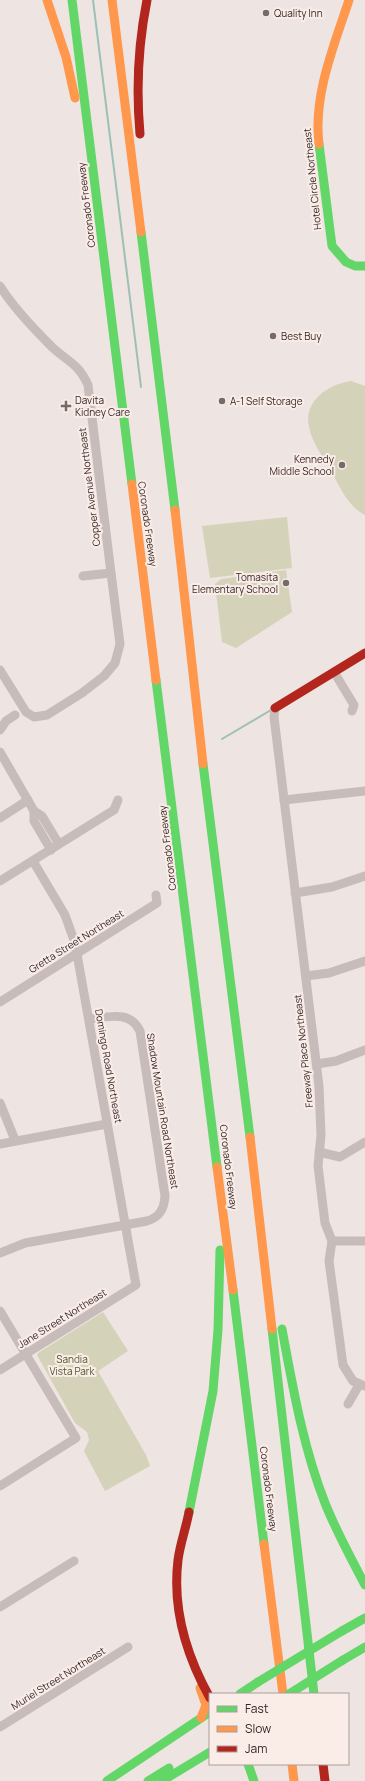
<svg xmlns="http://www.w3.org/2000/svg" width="365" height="1781" viewBox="0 0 365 1781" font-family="Manrope,sans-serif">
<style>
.green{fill:#d5d2ba}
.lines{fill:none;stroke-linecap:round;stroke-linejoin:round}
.stream{stroke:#9cc0b6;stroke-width:2}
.street{stroke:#c7bcba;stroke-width:9}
.fast{stroke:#63d668;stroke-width:9}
.slow{stroke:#ff974d;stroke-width:9}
.jam{stroke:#b3261e;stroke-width:9}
.fast-bridge{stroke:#63d668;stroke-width:9}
.poi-dot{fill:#786a69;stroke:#faede8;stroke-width:1.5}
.labels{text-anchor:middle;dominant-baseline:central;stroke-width:4;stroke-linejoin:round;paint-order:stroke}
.poi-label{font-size:10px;fill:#382828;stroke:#faede8;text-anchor:start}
.street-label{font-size:10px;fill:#382828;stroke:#faede8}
.park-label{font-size:10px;fill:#53572b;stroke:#faede8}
</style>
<rect width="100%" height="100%" fill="#eee4e1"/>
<g class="green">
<path d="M 351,381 L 365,386 L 365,515 C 348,506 341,489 332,473 C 324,458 312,443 309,427 C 303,401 329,384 351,381 Z"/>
<polygon points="287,517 292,568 210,578 202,526"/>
<polygon points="286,570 292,612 236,648 222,642 215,584 221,579"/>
<polygon points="103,1312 128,1351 98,1371 146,1455 150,1466 105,1491 84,1451 89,1440 87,1432 75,1423 37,1355 38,1353"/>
</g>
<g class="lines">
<g class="stream">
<polyline points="93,0 141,387"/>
<polyline points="222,739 271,710"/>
</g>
<g class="street">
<path d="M 0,286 C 11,304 37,332 52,347 C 68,362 78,363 88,385 L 111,573 L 83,576"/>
<polyline points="0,670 26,712 34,717 47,715 82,693 104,676 115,663 120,644 111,573"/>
<polyline points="334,672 354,705 352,711"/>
<polyline points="275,708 274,717 319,1086 321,1135 318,1166 325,1223 332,1241 329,1261 343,1365 353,1381 365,1386"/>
<polyline points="0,730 6,721 15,715"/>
<polyline points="0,752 34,811 42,816 59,844"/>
<polyline points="284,800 365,791"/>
<polyline points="34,811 34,821 51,850"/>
<polyline points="0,818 28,800"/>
<polyline points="0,881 114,810 118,800"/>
<polyline points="295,893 332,887 365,876"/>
<polyline points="306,976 329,973 365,961"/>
<polyline points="0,1002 157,903 156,895"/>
<polyline points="317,1064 336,1061 365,1050"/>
<polyline points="0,1103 15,1140"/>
<polyline points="0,1144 107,1124"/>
<polyline points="319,1152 340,1157 365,1142"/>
<polyline points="332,1241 365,1241"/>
<path d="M 0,1253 L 25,1243 L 147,1221 C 160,1217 164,1209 165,1196 L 140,1031 C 130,1010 109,1017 90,1019"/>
<polyline points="0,1311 76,1438 0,1486"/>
<polyline points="0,1370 136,1285 75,943 65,915 33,861"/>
<polyline points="348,1404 359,1385"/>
<polyline points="0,1607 74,1561"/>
<polyline points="0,1727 128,1647"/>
</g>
<g class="fast">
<polyline points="72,0 132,484"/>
<polyline points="319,144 332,246 346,262 355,266 365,266"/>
<polyline points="141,232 175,510"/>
<polyline points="156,680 217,1167"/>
<polyline points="203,764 250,1137"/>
<polyline points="233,1290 264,1544"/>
<polyline points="272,1329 314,1694"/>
<path d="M 282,1329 C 293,1388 303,1447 325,1503 C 336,1531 351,1558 365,1585"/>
<polyline points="189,1512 213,1391 218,1330 220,1250"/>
<polyline points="342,1631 365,1618"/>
<polyline points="343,1660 365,1647"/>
<polyline points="240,1694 258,1682"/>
<polyline points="248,1764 254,1781"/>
<polyline points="107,1781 207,1714"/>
<polyline points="148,1781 169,1768"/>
<polyline points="162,1781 210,1752"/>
</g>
<g class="slow">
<polyline points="47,0 66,57 75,98"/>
<polyline points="112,0 141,232"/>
<path d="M 319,144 C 313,95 334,46 349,0"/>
<polyline points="132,484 156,680"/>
<polyline points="175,510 203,764"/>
<polyline points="250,1137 272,1329"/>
<polyline points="217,1167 233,1290"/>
<polyline points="264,1544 283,1694"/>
<polyline points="200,1688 206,1705 201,1718"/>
<polyline points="292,1764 294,1781"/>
</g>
<g class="jam">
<path d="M 140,134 C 136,89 138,45 147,0"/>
<polyline points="275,708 365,653"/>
<path d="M 189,1512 C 186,1528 180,1544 178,1560 C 172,1610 186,1655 210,1698"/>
<polyline points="323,1764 325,1781"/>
</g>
<g class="fast-bridge">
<polyline points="258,1682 342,1631"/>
<polyline points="289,1694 343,1660"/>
</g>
</g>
<g class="poi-dot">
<circle cx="266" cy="13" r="4"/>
<circle cx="273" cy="336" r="4"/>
<circle cx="222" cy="401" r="4"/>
<path d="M64 400h4v4h4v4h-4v4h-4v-4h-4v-4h4z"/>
<circle cx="342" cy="465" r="4"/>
<circle cx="286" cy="583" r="4"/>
</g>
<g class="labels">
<g class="poi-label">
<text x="274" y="13">Quality Inn</text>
<text x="281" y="336">Best Buy</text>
<text x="75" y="400">Davita<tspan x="75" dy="12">Kidney Care</tspan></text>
<text x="230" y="401">A-1 Self Storage</text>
<text x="334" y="459" text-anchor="end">Kennedy<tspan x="334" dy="12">Middle School</tspan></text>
<text x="278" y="577" text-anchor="end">Tomasita<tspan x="278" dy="12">Elementary School</tspan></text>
</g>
<g class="street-label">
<text transform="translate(312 179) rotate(-96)">Hotel Circle Northeast</text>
<text transform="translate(86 205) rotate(-97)">Coronado Freeway</text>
<text transform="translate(89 487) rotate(-97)">Copper Avenue Northeast</text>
<text transform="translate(148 524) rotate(82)">Coronado Freeway</text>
<text transform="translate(167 848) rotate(-97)">Coronado Freeway</text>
<text transform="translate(76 941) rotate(-32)">Gretta Street Northeast</text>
<text transform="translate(303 1051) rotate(-96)">Freeway Place Northeast</text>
<text transform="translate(109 1066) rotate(80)">Domingo Road Northeast</text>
<text transform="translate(163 1111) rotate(81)">Shadow Mountain Road Northeast</text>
<text transform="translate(229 1167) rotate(83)">Coronado Freeway</text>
<text transform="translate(62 1318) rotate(-32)">Jane Street Northeast</text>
<text transform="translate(269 1489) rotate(83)">Coronado Freeway</text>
<text transform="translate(58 1678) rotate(-32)">Muriel Street Northeast</text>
</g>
<g class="park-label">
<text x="72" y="1359">Sandia<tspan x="72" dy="12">Vista Park</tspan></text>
</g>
</g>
<rect x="209" y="1693" width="140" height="72" fill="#faede8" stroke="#ac9e9b"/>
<rect x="217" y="1706" width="20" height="6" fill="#63d668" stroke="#ac9e9b"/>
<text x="245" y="1713" font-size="12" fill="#382828">Fast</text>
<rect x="217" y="1726" width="20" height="6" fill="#ff974d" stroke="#ac9e9b"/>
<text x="245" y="1733" font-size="12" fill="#382828">Slow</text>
<rect x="217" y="1746" width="20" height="6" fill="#b3261e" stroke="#ac9e9b"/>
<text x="245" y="1753" font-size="12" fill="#382828">Jam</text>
</svg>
